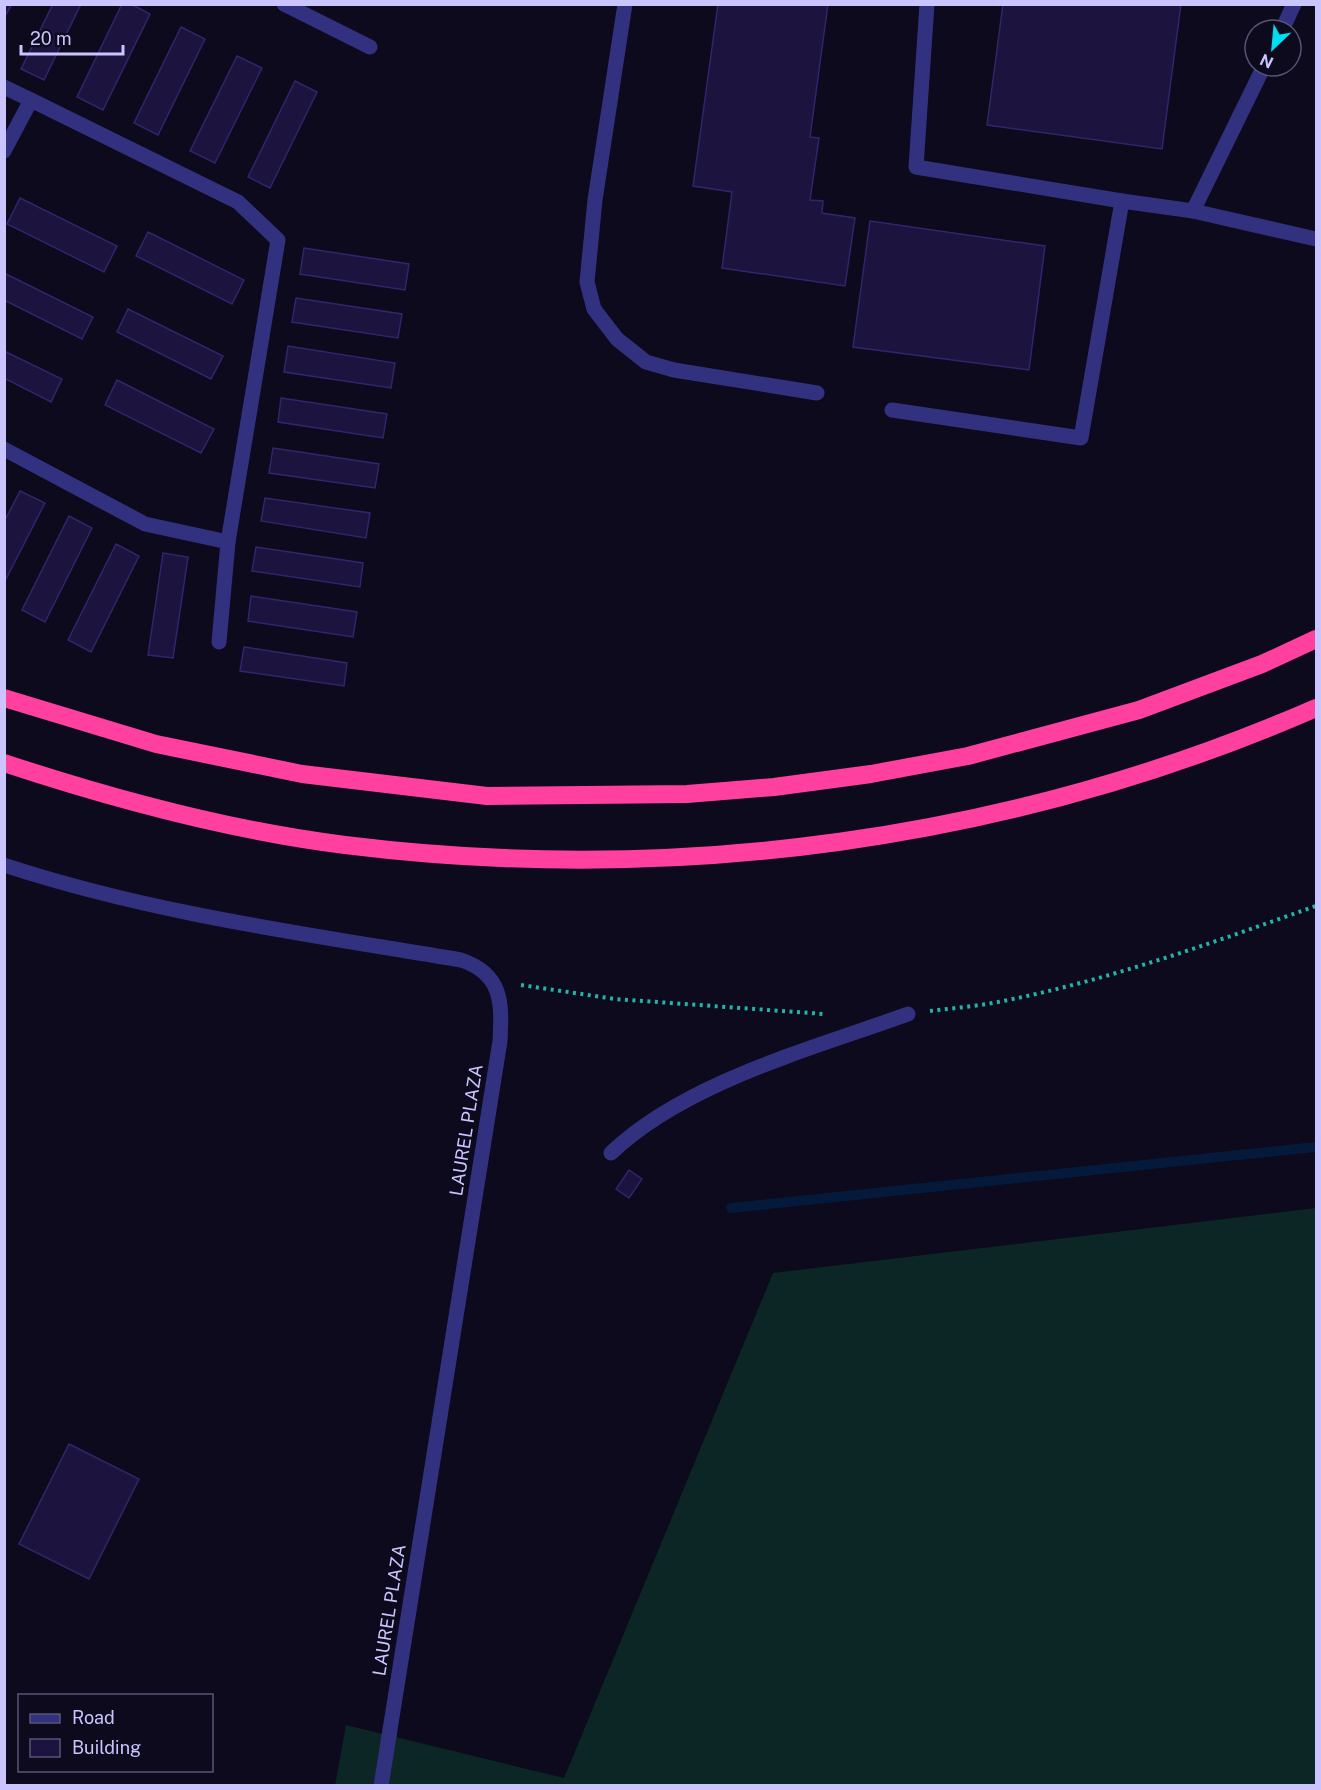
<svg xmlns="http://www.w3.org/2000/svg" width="1321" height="1790" viewBox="0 0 1321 1790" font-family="'Public Sans',sans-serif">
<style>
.pitch{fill:#0c2625}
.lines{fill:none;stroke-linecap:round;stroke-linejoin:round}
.stream{stroke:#05193a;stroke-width:10}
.building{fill:#1c143e;stroke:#31256c;stroke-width:1.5}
.path{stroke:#23b4a9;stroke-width:4;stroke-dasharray:3 4.5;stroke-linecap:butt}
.service{stroke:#32317f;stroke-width:15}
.minor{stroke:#32317f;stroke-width:15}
.motorway{stroke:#ff409f;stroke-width:18}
.labels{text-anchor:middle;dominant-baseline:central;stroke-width:5;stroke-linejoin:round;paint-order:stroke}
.street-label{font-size:18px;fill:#cac5ff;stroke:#0c0a1c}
</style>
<rect width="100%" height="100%" fill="#0c0a1c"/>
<polygon class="pitch" points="1316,1208 1316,1785 335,1786 346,1725 564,1778 773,1273"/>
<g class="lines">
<polyline class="stream" points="731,1208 1316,1147"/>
</g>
<g class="building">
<polygon points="4,4 12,4 4,18"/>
<polygon points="53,4 81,4 44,80 21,69"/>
<polygon points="122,4 131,4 150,14 103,110 77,97"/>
<polygon points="718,4 828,4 810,137 819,138 810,200 823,201 822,213 855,218 845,286 722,268 732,192 693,186"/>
<polygon points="1003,4 1181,4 1162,149 987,125"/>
<polygon points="181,27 205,39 158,135 134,123"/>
<polygon points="237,56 262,68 215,163 190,151"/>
<polygon points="295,81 317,92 270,188 248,177"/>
<polygon points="20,198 117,246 104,272 7,224"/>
<polygon points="870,221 1045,246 1029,370 853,347"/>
<polygon points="148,232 244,280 232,304 136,256"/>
<polygon points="304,248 409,264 405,290 300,274"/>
<polygon points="4,273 93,317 82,339 4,300"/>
<polygon points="296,298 402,314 398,338 292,322"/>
<polygon points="128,309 223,356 211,379 117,332"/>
<polygon points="288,346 395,363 391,388 284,372"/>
<polygon points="4,351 62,379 51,402 4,378"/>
<polygon points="117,380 214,429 201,453 105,405"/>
<polygon points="281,398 387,414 383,438 278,422"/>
<polygon points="273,448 379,464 375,488 269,473"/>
<polygon points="20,491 45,503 4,583 4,522"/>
<polygon points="265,498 370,513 366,538 261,521"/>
<polygon points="69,516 92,528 45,622 22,610"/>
<polygon points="116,544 139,556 91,652 68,640"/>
<polygon points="256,547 363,563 360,587 252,571"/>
<polygon points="163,553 188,557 173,658 148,655"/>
<polygon points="251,596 357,612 353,637 248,621"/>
<polygon points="244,647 347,663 344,686 240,671"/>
<polygon points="629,1170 642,1179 629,1198 616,1189"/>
<polygon points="69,1444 139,1479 89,1579 19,1544"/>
</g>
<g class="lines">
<g class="path">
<polyline points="521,985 615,999 824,1014"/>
<path d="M 930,1011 C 954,1008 979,1006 1003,1001 C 1110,980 1214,942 1316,906"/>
</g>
<g class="service">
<polyline points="284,4 370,47"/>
<polyline points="625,4 595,200 587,282 594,309 617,339 646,362 674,370 817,393"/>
<polyline points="1282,30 1294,4"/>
<polyline points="4,87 31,100"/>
<polyline points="4,151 31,100 238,202 278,240 228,542 145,524 4,449"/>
<polyline points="1122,201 1193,211 1316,239"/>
<polyline points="1193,211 1264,66"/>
<polyline points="892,410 1081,438 1122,201 916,167 927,4"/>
<polyline points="219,642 228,542"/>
<path d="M 611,1153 C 685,1082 812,1049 908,1014"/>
<polyline points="381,1786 389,1736"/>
</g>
<path class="minor" d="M 4,865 C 153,914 307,934 461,960 C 503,974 502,1003 500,1041 L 389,1736"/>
<g class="motorway">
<polyline points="4,698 156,744 302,774 487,796 687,794 774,787 871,774 968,756 1139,710 1262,664 1316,639"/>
<path d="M 4,763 C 113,799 232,831 345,845 C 675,886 1011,841 1316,708"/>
</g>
</g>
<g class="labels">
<g class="street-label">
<text transform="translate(466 1130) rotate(-81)">LAUREL PLAZA</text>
<text transform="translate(389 1610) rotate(-81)">LAUREL PLAZA</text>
</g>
</g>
<rect width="1321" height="1790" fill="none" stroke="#cac5ff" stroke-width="12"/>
<rect x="18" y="1694" width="195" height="78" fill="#0c0a1c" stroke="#585577" stroke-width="1.5"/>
<rect x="30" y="1714" width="30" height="9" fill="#32317f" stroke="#585577" stroke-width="1.5"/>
<text x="72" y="1724" font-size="18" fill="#cac5ff">Road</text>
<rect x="30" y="1739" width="30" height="18" fill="#1c143e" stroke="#585577" stroke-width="1.5"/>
<text x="72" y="1754" font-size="18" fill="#cac5ff">Building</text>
<g transform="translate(1273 48) rotate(206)"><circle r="28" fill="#0c0a1c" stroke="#585577" stroke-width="1.5"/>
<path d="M0-4.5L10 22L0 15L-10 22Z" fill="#00dcf0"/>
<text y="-9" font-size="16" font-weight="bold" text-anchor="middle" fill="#cac5ff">N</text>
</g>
<path d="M21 45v9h102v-9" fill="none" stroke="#cac5ff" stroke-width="3"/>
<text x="30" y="45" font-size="18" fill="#cac5ff" stroke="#0c0a1c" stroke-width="4.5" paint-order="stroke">20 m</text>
</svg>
